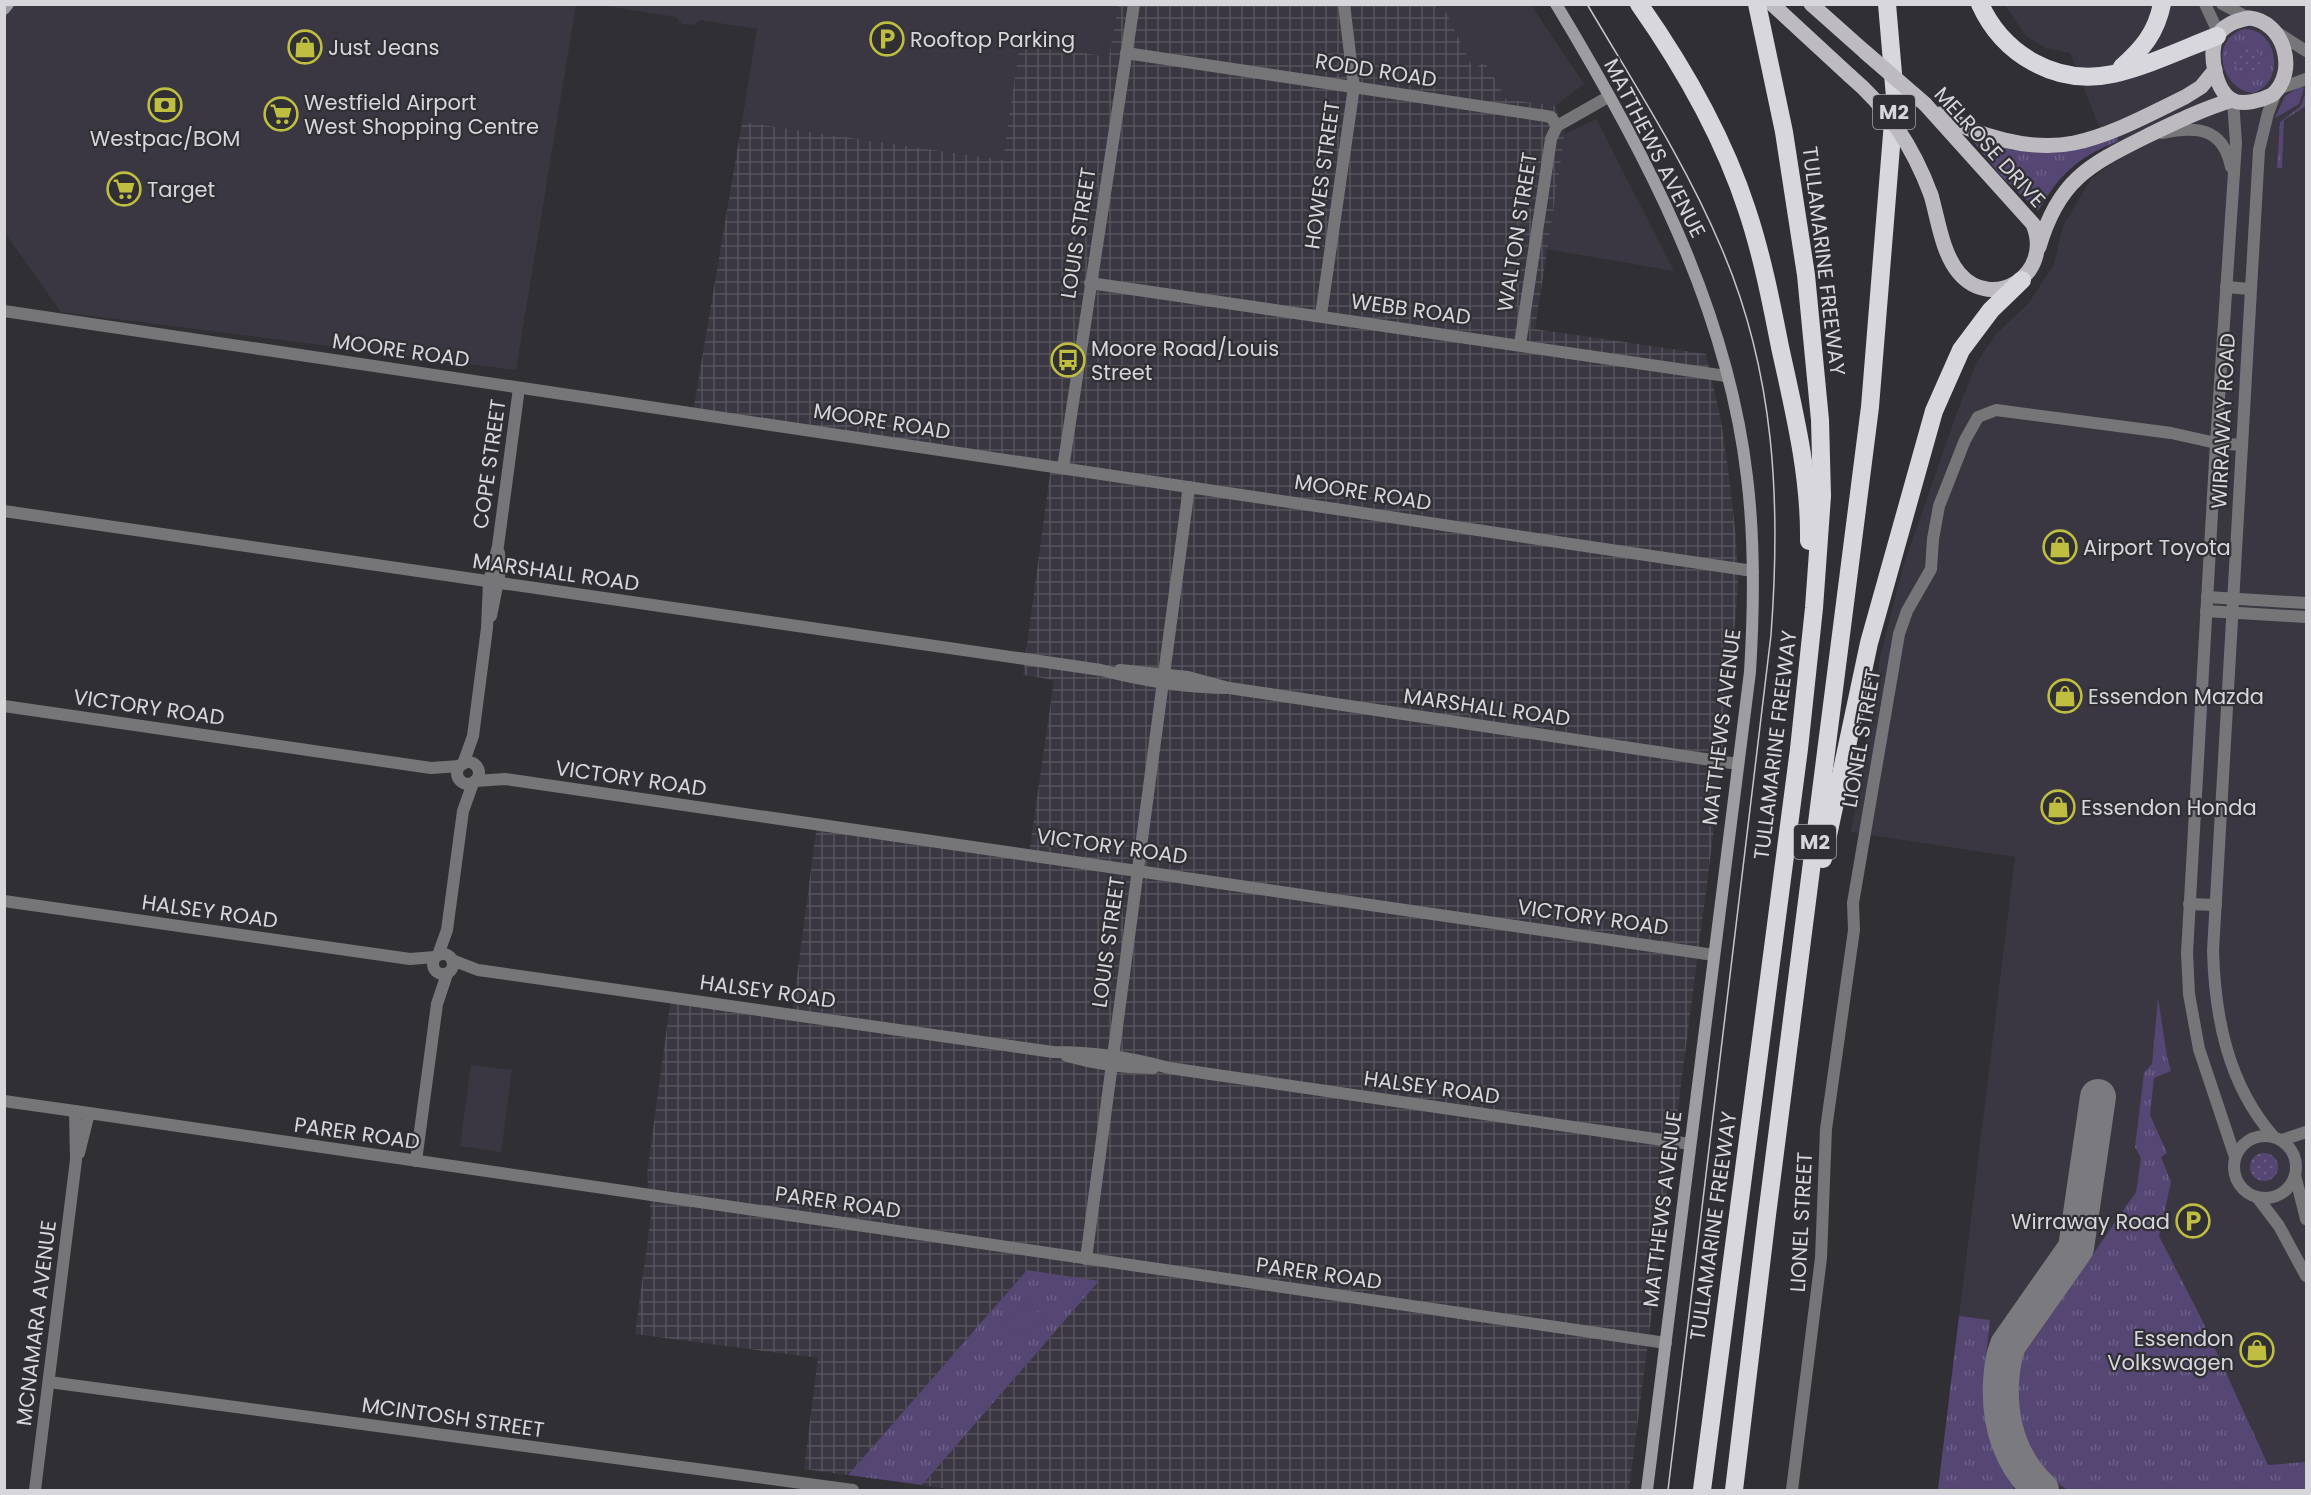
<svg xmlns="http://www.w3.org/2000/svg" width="2311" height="1495" viewBox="0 0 2311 1495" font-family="Poppins,sans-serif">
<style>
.built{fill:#3a3742}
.industrial{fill:url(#industrial-grid)}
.grass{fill:url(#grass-tufts);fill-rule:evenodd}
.garden{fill:url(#garden-dots)}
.pitch{fill:#554674}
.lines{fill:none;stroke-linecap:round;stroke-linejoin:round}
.taxiway{stroke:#7b7a7e;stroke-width:36}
.minor{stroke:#767678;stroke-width:12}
.tertiary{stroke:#767678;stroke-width:12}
.secondary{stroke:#9e9da1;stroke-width:12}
.primary{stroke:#bdbbc0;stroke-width:15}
.motorway{stroke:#d8d7dd;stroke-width:18}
.tram{stroke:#c6c5c9;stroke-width:1.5}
.primary-bridge{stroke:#bdbbc0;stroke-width:15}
.labels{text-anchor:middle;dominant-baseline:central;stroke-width:4.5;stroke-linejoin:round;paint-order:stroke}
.shield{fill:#302f34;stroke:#a5a4a8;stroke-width:1.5}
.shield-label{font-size:20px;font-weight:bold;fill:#d7d6da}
.poi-label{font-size:21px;fill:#d7d6da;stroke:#302f34;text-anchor:start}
.street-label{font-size:21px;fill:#d7d6da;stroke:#302f34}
</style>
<defs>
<pattern id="industrial-grid" width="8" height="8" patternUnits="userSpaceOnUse" patternTransform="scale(1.5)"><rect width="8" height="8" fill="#3a3742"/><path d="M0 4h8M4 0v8" fill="none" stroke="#56535d"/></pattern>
<pattern id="grass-tufts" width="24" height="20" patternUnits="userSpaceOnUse" patternTransform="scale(1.5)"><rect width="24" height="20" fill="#554674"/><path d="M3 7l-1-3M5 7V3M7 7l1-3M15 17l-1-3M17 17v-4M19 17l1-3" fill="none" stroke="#6d6087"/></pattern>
<pattern id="garden-dots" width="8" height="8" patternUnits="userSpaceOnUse" patternTransform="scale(1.5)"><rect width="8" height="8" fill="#554674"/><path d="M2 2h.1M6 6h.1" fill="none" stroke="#6d6087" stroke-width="1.8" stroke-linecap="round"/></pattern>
</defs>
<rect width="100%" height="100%" fill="#302f34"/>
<g class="built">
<polygon points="4,5 576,5 516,370 61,312 5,233"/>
<polygon points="599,5 1118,5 1110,57 1020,43 1004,160 742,122 757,29 700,20 694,25 682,24 676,17"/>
<polygon points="1436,5 1531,5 1584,84 1555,106 1506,99 1485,62 1473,70 1446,13 1442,15"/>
<polygon points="2005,5 2306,5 2306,1490 1938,1490 2015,857 1851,832 1881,653 1903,567 1955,418 1976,364 1996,334 2029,303 2054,264 2063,226 2091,179 2113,162 2070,53 2046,48 2026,36"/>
<polygon points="1596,119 1674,271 1546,249 1565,134"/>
<polygon points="471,1065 512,1070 501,1152 460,1146"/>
</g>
<polygon class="industrial" points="1118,5 1436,5 1442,15 1446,12 1473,69 1485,62 1506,99 1555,106 1565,134 1535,329 1706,354 1721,421 1729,476 1736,537 1738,586 1726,735 1629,1490 955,1490 922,1485 1098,1282 1027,1270 848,1475 804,1469 818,1358 635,1334 651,1215 647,1174 671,997 792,1014 817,824 1029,854 1054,680 1023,675 1051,466 693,412 742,122 1003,160 1020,43 1109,57"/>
<g class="grass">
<path d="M 2244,29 C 2279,28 2286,85 2252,93 C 2219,87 2210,39 2244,29 ZM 2237,53 L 2259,55 L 2260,62 L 2246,73 L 2239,70 L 2235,64 Z"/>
<polygon points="2301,86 2304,88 2299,104 2275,118 2285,96"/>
<polygon points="2306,91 2306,106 2284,120 2282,168 2277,168 2280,122 2301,106"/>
<path d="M 2117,134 L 2118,141 C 2078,157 2060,174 2038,211 L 2002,177 L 1971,139 L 2013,150 L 2051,152 Z"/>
<path d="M 2158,998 L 2167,1057 L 2171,1071 L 2154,1078 L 2150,1115 L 2167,1153 L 2161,1157 L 2171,1182 L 2159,1236 L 2201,1318 L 2268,1465 L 2306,1462 L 2306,1490 L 2068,1490 C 2032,1468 2015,1433 2016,1392 C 2016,1381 2015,1370 2020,1360 L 2136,1192 L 2141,1158 L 2135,1147 L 2144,1073 L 2152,1064 Z"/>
<polygon points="1027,1270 1099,1281 922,1485 848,1475"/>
<path d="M 1959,1316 L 1990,1320 C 1986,1360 1979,1406 1992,1445 C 1998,1461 2012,1474 2014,1490 L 1938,1490 Z"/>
</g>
<g class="garden">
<circle cx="2247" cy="60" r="13"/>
<circle cx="2264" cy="1167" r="14"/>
</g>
<polygon class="pitch" points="1024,1301 1046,1319 1017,1335 1002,1324"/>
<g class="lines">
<path class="taxiway" d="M 2041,1490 C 2010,1461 1999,1424 2001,1382 C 2002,1369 2003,1357 2008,1345 L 2076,1248 L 2098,1097"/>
<g class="minor">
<polyline points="2205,4 2219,34"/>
<polyline points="2222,4 2249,18"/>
<polyline points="2278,33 2306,51"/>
<polyline points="1126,53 1546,116 1551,117 1557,126"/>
<polyline points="2278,89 2306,79"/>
<polyline points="2233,101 2236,143 2216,443 2187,953 2189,994 2199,1049 2235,1157"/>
<polyline points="1557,126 1608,97"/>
<path d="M 2162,133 C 2196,126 2223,127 2231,167"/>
<polyline points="1090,283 1726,376"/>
<polyline points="2226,287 2250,289"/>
<polyline points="4,311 1753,571"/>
<polyline points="1321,315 1354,87 1344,4"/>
<polyline points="1520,344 1551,139 1557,126"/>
<polyline points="1063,468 1134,4"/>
<path d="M 4,511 L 1101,670 C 1144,681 1185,688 1229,688"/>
<polyline points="2207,597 2306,603"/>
<polyline points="2206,611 2306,617"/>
<polyline points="491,616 500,571 499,553"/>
<polyline points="1120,670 1188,677 1229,688 1738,764"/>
<polyline points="4,706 431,768 460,766"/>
<circle cx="468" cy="773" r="11"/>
<polyline points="463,764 473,736 487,628 489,582 498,546 519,388"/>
<polyline points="475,781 505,779 1714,955"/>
<polyline points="4,901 410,959 435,957"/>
<polyline points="2189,904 2216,905"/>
<circle cx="443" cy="964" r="10"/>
<polyline points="438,955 447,930 463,811 473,783"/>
<path d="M 452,960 L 478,970 L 1053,1052 C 1094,1052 1130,1057 1169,1068 L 1690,1144"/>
<path d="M 1067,1056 C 1095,1064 1123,1068 1153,1068"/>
<polyline points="89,1113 1666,1343"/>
<circle cx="2265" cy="1167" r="31"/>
<path d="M 2273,1136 C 2228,1084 2215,1018 2213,951 L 2259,150 L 2268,113 L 2276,92"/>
<polyline points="2282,1140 2306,1132"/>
<polyline points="416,1161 437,1004 447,974"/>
<polyline points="2295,1175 2306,1219"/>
<polyline points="2257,1197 2279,1226 2306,1276"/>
<polyline points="1086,1259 1189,487"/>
<polyline points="49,1382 853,1490"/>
<polyline points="1792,1490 1821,1258 1826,1129 1854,930 1853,903 1899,634 1907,611 1931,569 1933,539 1939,506 1965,440 1978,417 1996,410 2171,433 2216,443 2242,445"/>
</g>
<g class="tertiary">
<polyline points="4,1101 89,1113 79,1153"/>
<polyline points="35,1490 76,1160 75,1111"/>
</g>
<g class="secondary">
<path d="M 1556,4 C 1644,150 1727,305 1747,477 C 1755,542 1754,607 1750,672 L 1647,1490"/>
<polyline points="4,9 8,4"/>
</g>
<g class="primary">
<polyline points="1772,4 1850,76"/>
<polyline points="1811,4 1865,52"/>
<path d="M 2249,18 C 2284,21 2299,72 2272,95 C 2262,100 2243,106 2232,100 C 2215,90 2208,52 2217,36 C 2224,25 2237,20 2249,18 Z"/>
<path d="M 1925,104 L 2033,224 C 2054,274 1993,313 1959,273 C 1942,253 1938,219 1931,195"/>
<path d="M 1940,114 C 1976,136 2031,152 2074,143 C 2112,135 2150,114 2185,97 L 2201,87 L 2215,70"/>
<path d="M 2039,247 C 2059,178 2091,164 2151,134 C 2178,121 2203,109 2232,100"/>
</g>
<g class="motorway">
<path d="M 1639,4 C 1684,68 1723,136 1747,210 C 1762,255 1771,301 1780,347 C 1794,411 1810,475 1809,541"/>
<path d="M 1980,4 C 2003,55 2057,86 2113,74 C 2148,66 2183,49 2217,36"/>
<path d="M 2122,67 C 2143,48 2156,33 2162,4"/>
<polyline points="1823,859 1869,643 1934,411 1961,350 1991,310 2022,280"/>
<polyline points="1702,1490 1799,749 1814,608 1822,496 1820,420 1806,275 1784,132 1757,4"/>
<polyline points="1734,1490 1767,1215 1870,407 1895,97 1887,4"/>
</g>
<path class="tram" d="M 1587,4 C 1634,84 1685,162 1721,247 C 1775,372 1781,501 1771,635 L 1668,1490"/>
<g class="primary-bridge">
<polyline points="1865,52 1925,104"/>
<path d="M 1850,76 C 1887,107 1914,149 1931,195"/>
</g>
</g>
<defs>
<symbol id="parking-ring" viewBox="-11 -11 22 22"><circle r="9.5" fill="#302f34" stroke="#bfbe41" stroke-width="1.5"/><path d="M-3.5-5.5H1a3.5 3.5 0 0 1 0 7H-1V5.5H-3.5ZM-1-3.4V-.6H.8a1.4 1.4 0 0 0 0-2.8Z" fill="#bfbe41"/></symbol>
<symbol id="shop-ring" viewBox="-11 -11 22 22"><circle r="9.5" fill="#302f34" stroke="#bfbe41" stroke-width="1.5"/><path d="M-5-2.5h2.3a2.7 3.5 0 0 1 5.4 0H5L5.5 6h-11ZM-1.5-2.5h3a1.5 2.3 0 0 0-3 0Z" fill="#bfbe41"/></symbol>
<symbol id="bank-ring" viewBox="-11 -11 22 22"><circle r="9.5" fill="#302f34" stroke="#bfbe41" stroke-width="1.5"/><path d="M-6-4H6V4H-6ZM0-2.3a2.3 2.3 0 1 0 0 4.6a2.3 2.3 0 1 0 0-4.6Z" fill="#bfbe41"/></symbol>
<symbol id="supermarket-ring" viewBox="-11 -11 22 22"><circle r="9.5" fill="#302f34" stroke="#bfbe41" stroke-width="1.5"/><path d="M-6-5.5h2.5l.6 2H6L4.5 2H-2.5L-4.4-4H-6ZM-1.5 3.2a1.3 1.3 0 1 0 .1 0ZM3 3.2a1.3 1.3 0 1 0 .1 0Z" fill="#bfbe41"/></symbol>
<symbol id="bus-ring" viewBox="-11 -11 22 22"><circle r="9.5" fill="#302f34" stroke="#bfbe41" stroke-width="1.5"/><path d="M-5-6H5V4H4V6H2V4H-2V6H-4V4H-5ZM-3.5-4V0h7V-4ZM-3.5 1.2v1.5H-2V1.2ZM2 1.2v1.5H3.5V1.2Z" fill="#bfbe41"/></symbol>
</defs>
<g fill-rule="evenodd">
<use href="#parking-ring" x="868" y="20" width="38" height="38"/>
<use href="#shop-ring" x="286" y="28" width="38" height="38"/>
<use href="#bank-ring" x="146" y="86" width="38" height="38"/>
<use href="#supermarket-ring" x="262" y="95" width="38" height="38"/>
<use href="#supermarket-ring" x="105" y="170" width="38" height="38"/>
<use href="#bus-ring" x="1049" y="341" width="38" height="38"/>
<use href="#shop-ring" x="2041" y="528" width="38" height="38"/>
<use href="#shop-ring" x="2046" y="677" width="38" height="38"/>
<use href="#shop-ring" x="2039" y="788" width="38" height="38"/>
<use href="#parking-ring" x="2174" y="1202" width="38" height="38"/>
<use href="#shop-ring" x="2238" y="1331" width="38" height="38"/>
</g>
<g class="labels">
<g class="shield">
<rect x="1873" y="95" width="42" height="34" rx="4.5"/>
<rect x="1794" y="825" width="42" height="34" rx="4.5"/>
</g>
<g class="shield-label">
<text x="1894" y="112">M2</text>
<text x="1815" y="842">M2</text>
</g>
<g class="poi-label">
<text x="910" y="39">Rooftop Parking</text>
<text x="328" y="47">Just Jeans</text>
<text x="304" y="102">Westfield Airport<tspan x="304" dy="24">West Shopping Centre</tspan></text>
<text x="165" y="138" text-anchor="middle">Westpac/BOM</text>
<text x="147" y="189">Target</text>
<text x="1091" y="348">Moore Road/Louis<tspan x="1091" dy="24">Street</tspan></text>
<text x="2083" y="547">Airport Toyota</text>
<text x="2088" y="696">Essendon Mazda</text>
<text x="2081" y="807">Essendon Honda</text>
<text x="2170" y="1221" text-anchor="end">Wirraway Road</text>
<text x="2234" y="1338" text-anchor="end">Essendon<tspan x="2234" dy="24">Volkswagen</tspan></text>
</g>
<g class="street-label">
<text transform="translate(1376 70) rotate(9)">RODD ROAD</text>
<text transform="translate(1990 147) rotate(48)">MELROSE DRIVE</text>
<text transform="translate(1655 148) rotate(63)">MATTHEWS AVENUE</text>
<text transform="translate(1322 175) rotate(-82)">HOWES STREET</text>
<text transform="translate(1517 232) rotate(-81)">WALTON STREET</text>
<text transform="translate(1078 233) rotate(-81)">LOUIS STREET</text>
<text transform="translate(1824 261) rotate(83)">TULLAMARINE FREEWAY</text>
<text transform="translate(1411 309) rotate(8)">WEBB ROAD</text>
<text transform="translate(401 350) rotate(8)">MOORE ROAD</text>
<text transform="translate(882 421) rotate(9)">MOORE ROAD</text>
<text transform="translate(2223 421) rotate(-87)">WIRRAWAY ROAD</text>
<text transform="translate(489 464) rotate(-82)">COPE STREET</text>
<text transform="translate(1363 492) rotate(9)">MOORE ROAD</text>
<text transform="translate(556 572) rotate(8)">MARSHALL ROAD</text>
<text transform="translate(149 707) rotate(8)">VICTORY ROAD</text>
<text transform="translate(1487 707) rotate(8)">MARSHALL ROAD</text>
<text transform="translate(1721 727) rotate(-83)">MATTHEWS AVENUE</text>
<text transform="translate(1861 738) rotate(-80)">LIONEL STREET</text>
<text transform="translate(1775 745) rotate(-83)">TULLAMARINE FREEWAY</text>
<text transform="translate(631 778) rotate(8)">VICTORY ROAD</text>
<text transform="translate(1112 846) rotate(8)">VICTORY ROAD</text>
<text transform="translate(210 911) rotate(8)">HALSEY ROAD</text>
<text transform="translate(1593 917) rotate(8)">VICTORY ROAD</text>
<text transform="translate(1108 942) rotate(-82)">LOUIS STREET</text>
<text transform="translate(768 991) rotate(8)">HALSEY ROAD</text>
<text transform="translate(1432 1087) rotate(8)">HALSEY ROAD</text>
<text transform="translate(357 1133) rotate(8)">PARER ROAD</text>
<text transform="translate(838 1202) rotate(8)">PARER ROAD</text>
<text transform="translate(1662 1209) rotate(-83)">MATTHEWS AVENUE</text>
<text transform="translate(1801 1222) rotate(-87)">LIONEL STREET</text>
<text transform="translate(1713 1226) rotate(-82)">TULLAMARINE FREEWAY</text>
<text transform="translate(1319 1273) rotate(8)">PARER ROAD</text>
<text transform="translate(36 1323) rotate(-83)">MCNAMARA AVENUE</text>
<text transform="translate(453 1417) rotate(8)">MCINTOSH STREET</text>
</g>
</g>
<rect width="2311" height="1495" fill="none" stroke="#d7d6da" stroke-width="12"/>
</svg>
